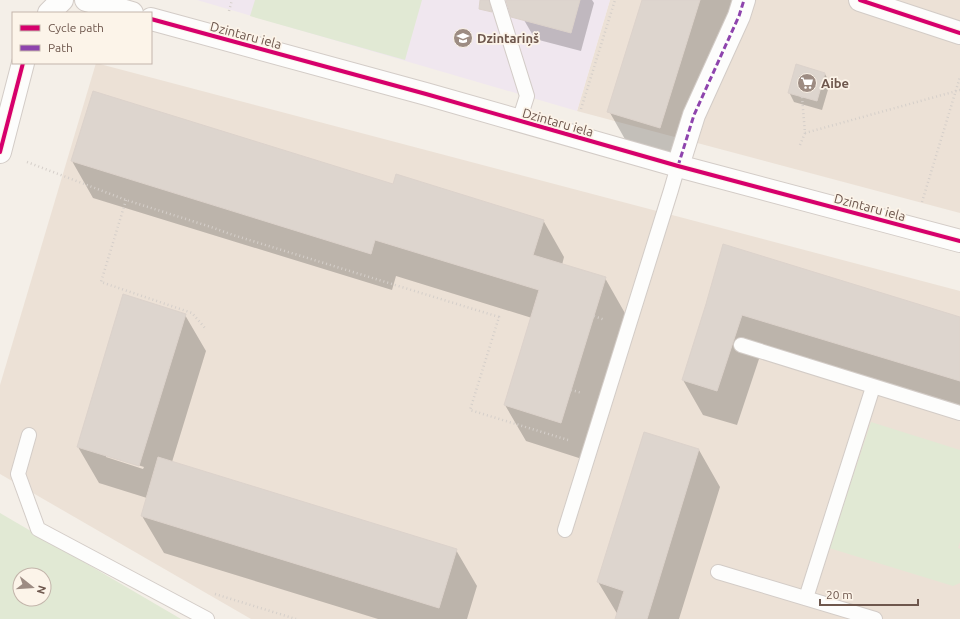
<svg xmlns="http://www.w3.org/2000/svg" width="960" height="619" viewBox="0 0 960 619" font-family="Ubuntu,sans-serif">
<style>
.residential{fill:#ece1d6}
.education{fill:#f0e7ef}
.green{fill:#e1e9d4;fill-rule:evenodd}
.shadow{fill:#0003;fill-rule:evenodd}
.building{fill:#ddd5ce;stroke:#dcd2cb}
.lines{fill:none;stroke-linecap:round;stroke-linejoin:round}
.service-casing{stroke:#d3ccc7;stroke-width:16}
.minor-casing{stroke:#d3ccc7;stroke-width:24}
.path{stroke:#d5cfca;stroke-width:2.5;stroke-dasharray:1 3;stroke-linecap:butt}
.service{stroke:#fdfdfc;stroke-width:14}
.minor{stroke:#fdfdfc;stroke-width:22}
.quiet{stroke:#8e44ad;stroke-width:3;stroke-dasharray:6 3;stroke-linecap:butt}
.cycleway-casing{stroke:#fcf4e9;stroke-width:6}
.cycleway{stroke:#d6006c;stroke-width:4}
.labels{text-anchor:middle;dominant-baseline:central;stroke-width:3.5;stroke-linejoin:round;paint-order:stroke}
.street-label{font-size:13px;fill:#6e574d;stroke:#fcf4e9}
.poi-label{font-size:13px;font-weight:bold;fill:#6e574d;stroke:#fcf4e9;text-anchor:start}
</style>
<rect width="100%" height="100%" fill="#f4efe8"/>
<g class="residential">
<polygon points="610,0 960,0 960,213 577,111"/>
<polygon points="96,63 960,291 960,619 251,619 0,474 0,385"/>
</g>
<polygon class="education" points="197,0 610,0 577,111"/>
<g class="green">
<polygon points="255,0 422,0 405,60 250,16"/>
<polygon points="871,422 960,450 960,542 958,548 960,549 960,583 953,586 829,548"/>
<path d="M 0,513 L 181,619 L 0,619 ZM 20,575 L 44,575 L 44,599 L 20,599 Z"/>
</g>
<g class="shadow">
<polygon points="530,0 592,0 594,3 581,51 535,39 524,20"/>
<polygon points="643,0 732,0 681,164 630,148 609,111"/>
<polygon points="825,74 830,83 822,110 794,102 789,92"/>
<polygon points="72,161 394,185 543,220 564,257 562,265 605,278 626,315 582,459 526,441 505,405 532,318 396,276 392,290 93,198"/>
<polygon points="707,305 960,318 960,410 762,350 737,425 703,415 683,380"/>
<path d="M 185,315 L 206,351 L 172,462 L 456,550 L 477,586 L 467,619 L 378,619 L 164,553 L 142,516 L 147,498 L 99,483 L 78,447 ZM 106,455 L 144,467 L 143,469 L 106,457 Z"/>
<polygon points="644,433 699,450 720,487 679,619 616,619 618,615 598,582"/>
</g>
<g class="building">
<polygon points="480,0 489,0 492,12 479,9"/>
<polygon points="506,0 580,0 571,33 511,17"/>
<polygon points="642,0 700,0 660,128 607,112"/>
<polygon points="796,64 825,73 817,101 788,93"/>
<polygon points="93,91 393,184 396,174 544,220 533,255 606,277 561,423 504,405 539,290 375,240 371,254 71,161"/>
<polygon points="723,244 960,317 960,381 742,315 717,391 682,380 706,304"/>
<polygon points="123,294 186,314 139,466 77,447"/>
<polygon points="644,432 699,449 647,619 615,619 624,591 597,582"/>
<polygon points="158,457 457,549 439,608 141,516"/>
</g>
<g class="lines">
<defs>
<g id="service">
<polyline points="497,0 527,96 519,121"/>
<polyline points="741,345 960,413"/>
<polyline points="29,435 18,474 38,529 207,619"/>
<polyline points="565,530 671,190 678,166"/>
<polyline points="718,572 875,619"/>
<polyline points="806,598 873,387"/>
</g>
<g id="minor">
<polyline points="86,0 132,13"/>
<polyline points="860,0 960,33"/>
<polyline points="49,13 62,0"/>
<polyline points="151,19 426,94 678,166 960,241"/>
<polyline points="0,152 23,63"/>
<polyline points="678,166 694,115 739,16 744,0"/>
</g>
</defs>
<use href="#service" class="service-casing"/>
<use href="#minor" class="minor-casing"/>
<g class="path">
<polyline points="229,11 232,0"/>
<polyline points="581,109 615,0"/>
<polyline points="805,133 960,90"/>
<polyline points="800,145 805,133 802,97"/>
<polyline points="27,162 126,200 211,227 233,235 499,317 470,410 568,440"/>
<polyline points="126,200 101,282 192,313 205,328"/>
<polyline points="922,202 960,77"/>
<polyline points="594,316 605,320"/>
<polyline points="571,390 582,393"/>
<polyline points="215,594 296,619"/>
</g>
<use href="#service" class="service"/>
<use href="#minor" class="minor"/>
<polyline class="quiet" points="678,166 694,115 739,16 744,0"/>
<defs>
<g id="cycleway">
<polyline points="860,0 960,33"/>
<polyline points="151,19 426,94 678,166 960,241"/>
<polyline points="0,152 23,63"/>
</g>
</defs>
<use href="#cycleway" class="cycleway-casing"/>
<use href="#cycleway" class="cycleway"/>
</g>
<defs>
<symbol id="school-disc" viewBox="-11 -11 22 22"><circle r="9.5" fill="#9d8c83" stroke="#fcf4e9"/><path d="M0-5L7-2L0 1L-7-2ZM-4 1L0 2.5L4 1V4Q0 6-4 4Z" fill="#fff"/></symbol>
<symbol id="supermarket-disc" viewBox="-11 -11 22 22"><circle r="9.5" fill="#9d8c83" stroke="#fcf4e9"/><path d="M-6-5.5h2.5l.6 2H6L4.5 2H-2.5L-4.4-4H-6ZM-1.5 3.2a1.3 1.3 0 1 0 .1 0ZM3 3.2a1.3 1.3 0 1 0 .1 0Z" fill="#fff"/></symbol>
</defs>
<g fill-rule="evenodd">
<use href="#school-disc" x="452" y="27" width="22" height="22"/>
<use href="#supermarket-disc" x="796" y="72" width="22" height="22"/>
</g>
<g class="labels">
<g class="street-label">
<text transform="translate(246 35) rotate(15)">Dzintaru iela</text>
<text transform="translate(558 122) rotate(16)">Dzintaru iela</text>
<text transform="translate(870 207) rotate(15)">Dzintaru iela</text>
</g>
<g class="poi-label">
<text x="477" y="38">Dzintariņš</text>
<text x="821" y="83">Aibe</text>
</g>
</g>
<rect x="12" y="12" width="140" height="52" fill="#fcf4e9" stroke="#c3b5ab"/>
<rect x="20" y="25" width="20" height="6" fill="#d6006c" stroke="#c3b5ab"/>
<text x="48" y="32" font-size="12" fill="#6e574d">Cycle path</text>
<rect x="20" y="45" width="20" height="6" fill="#8e44ad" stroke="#c3b5ab"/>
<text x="48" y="52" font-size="12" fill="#6e574d">Path</text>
<g transform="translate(32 587) rotate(107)"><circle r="19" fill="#fcf4e9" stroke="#c3b5ab"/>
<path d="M0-3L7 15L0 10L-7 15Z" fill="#9d8c83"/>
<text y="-6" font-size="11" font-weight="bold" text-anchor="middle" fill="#6e574d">N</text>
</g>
<path d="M820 599v6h98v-6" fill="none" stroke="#6e574d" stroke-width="2"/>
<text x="826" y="599" font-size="12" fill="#6e574d" stroke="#fcf4e9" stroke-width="3" paint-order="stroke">20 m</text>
</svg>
